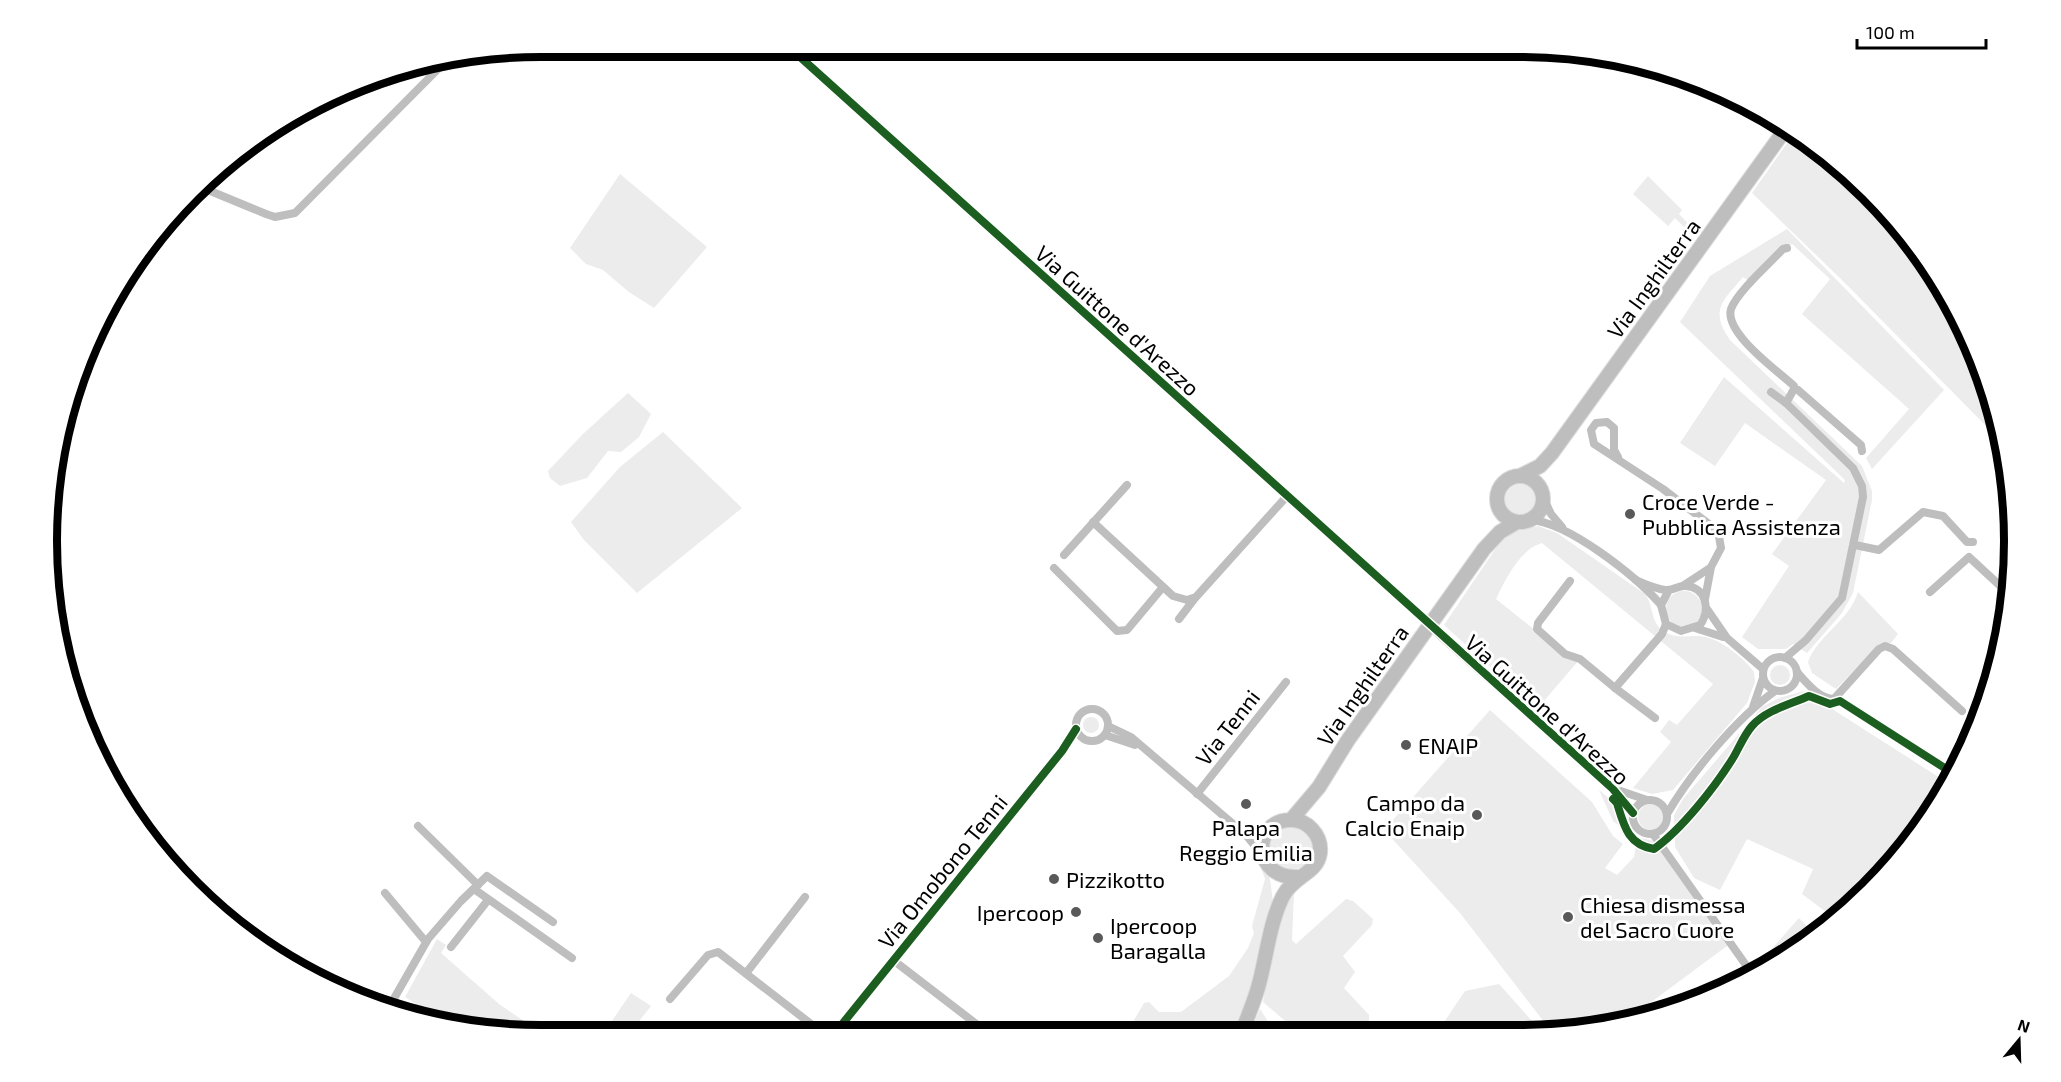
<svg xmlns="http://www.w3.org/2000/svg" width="2061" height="1082" viewBox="0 0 2061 1082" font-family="'Exo 2',sans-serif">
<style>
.green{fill:#ececec}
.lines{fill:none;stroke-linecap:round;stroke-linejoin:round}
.primary-casing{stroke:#dbdbdb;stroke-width:16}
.street{stroke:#bebebe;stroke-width:8}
.primary{stroke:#bebebe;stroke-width:14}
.cycleway-casing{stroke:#fff;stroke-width:11}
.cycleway{stroke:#1b5e20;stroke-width:8}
.poi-dot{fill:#595959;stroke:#fff;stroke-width:2}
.labels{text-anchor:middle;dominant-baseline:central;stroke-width:6;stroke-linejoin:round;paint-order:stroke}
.street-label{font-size:22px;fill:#000;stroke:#fff}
.poi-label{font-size:22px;fill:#000;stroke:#fff;text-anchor:start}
.rim{fill:none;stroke:#000;stroke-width:8}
</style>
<rect width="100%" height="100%" fill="#fff"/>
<g class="green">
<polygon points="632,47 656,47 647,58"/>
<path d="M 1795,132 C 1897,196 1971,308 1998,424 L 1991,431 L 1844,282 L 1752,193 Z"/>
<polygon points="620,174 707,247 654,308 629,292 603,270 586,264 570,248"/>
<polygon points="1648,176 1682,210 1679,214 1695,231 1692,235 1675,218 1668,226 1633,194"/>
<path d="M 1787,229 L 1944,390 L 1872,469 L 1866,458 L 1909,409 L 1802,314 L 1830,279 L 1792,244 L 1783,249 L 1752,283 L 1743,277 C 1723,301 1709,310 1730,340 L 1862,466 L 1872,491 L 1872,500 L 1853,593 L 1842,613 L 1807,653 L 1793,644 L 1786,649 L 1758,649 L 1742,637 L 1789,566 L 1772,554 L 1826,480 L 1745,423 L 1715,466 L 1680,443 L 1724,377 L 1844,483 L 1845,480 L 1680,322 L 1710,276 Z"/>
<polygon points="628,393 651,414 639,437 621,452 608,451 587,478 560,486 550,478 548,471 583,434"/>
<polygon points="663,432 742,508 637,593 584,540 571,522 620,467"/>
<circle cx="1520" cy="498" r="18"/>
<path d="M 1538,526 L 1557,533 L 1645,594 C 1653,604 1651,620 1660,628 C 1675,643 1691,632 1709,638 C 1725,643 1744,658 1754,672 L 1755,682 L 1747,703 L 1673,790 L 1652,794 L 1633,788 L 1671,742 L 1660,732 L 1669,720 L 1677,725 L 1713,684 L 1542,543 C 1521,548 1505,580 1496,599 L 1565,654 L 1580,659 L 1537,709 L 1444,625 L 1500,542 L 1513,531 Z"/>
<circle cx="1684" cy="609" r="18"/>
<path d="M 1858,592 L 1898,634 L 1891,643 L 1880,644 L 1836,689 L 1812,673 L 1808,662 C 1818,635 1849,621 1858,592 Z"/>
<circle cx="1780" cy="675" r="10"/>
<polygon points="1804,691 1948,783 1892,867 1834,918 1802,894 1813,869 1747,839 1720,890 1694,878 1675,847 1674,815 1683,799 1762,707 1779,698"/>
<polygon points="1490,710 1592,802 1613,836 1623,844 1605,868 1617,875 1634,857 1637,837 1654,841 1731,943 1627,1020 1585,1031 1551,1031 1460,913 1384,830"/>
<circle cx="1091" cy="725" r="8"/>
<polygon points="1599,790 1625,812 1629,820 1627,825 1621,827 1613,821"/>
<circle cx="1651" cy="817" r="13"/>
<circle cx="1291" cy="848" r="22"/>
<polygon points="1258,859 1270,879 1273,902 1256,978 1236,1032 1137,1033 1130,1027 1144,1003 1149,1002 1159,1012 1181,1012 1229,976 1248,948 1254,933 1252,926 1265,879"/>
<path d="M 1294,892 L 1292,940 L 1296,944 L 1346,899 L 1353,901 L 1373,919 L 1372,925 L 1343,956 L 1355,972 L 1344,988 L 1369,1015 L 1369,1029 L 1372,1032 L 1298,1032 L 1263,1002 C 1268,975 1274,909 1294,892 Z"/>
<polygon points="1799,918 1815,934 1795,952 1757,972 1755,968"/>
<polygon points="437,939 446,945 441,953 499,1004 543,1034 509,1034 447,1024 405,997"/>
<polygon points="1499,984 1541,1031 1426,1032 1438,1031 1465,991"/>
<polygon points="631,993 651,1006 629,1034 603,1034"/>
<polygon points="1260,1009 1275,1032 1250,1032"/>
</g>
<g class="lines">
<defs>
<g id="primary">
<polyline points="1522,475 1540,466 1552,453 1787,127"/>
<circle cx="1520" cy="499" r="23"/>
<polyline points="1291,820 1319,787 1348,740 1484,549 1500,532 1517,522"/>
<path d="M 1242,1032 C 1248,1015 1256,998 1260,980 C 1267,953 1270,922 1283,896 C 1294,875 1317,874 1320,853 C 1322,835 1307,819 1290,820 C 1251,821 1253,879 1297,877"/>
</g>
</defs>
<use href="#primary" class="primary-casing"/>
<g class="street">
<polyline points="789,47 1424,619"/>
<polyline points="203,188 266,214 275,217 295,213 445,62"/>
<path d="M 1787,248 L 1783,249 C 1770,263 1737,292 1731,309 C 1724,333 1778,371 1794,386 L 1794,389"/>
<polyline points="1771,392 1786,403 1853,468 1862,486 1863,497 1842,598 1806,640 1785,658"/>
<polyline points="1786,403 1794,389 1798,390 1861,445 1862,451"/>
<polyline points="1618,457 1614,450 1614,428 1607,422 1596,423 1591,430 1594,444 1663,489 1718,531 1721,548 1711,567 1705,599"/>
<polyline points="1543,497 1551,514 1562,527"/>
<path d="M 1530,520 C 1568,522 1636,576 1661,605"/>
<polyline points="1093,522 1173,596 1187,600 1196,597 1287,496"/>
<polyline points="1855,545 1879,550 1923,512 1943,516 1967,542 1973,542"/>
<polyline points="1064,555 1127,485"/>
<polyline points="1054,568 1117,631 1127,630 1163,587"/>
<path d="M 1636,580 C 1645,584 1658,590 1668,590 C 1674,590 1679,585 1686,586 C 1706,587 1711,610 1700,625 L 1681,631 L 1666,624 L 1661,605 L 1669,590"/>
<polyline points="1570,581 1538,623 1537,629 1565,654 1580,659 1615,688"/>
<polyline points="1684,585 1710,568"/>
<polyline points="1930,592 1969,557 2010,595"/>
<polyline points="1707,609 1727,638 1763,669"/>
<polyline points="1179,619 1195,598"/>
<polyline points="1695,628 1723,637"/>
<polyline points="1437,633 1612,788 1633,813"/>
<circle cx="1780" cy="674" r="17"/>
<path d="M 1797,672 C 1806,682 1819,699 1834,699 L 1879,649 L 1885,646 L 1893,649 L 1962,711"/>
<polyline points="1753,707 1763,678"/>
<circle cx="1092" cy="725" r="16"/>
<polyline points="1655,718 1615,688 1662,634 1666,624"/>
<polyline points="1108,726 1131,737 1246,835 1263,856"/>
<polyline points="1105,735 1135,745"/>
<polyline points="1612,788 1647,800"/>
<polyline points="1197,794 1286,682"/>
<circle cx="1650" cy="817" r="17"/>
<path d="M 1667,814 C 1691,773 1737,718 1775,691"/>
<polyline points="1237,825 1253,831 1269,829"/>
<polyline points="418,826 478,885"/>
<polyline points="1653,834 1753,975"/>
<polyline points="474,889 572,958"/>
<polyline points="385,893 426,942"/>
<polyline points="451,947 488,900"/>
<polyline points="893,960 988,1033"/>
<polyline points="747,972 805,897"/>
<polyline points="670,999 708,955 718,952 824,1034"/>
<polyline points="388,1009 428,939 461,901 487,876 553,922"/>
<polyline points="406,1016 411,1010"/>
<polyline points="835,1033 1062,751 1076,729"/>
</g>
<use href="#primary" class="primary"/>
<defs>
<g id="cycleway">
<polyline points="789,47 1612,788 1633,813"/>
<path d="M 1613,799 L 1617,803 C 1624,826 1628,845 1654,849 C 1682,829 1715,787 1733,758 C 1739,748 1744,735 1752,726 C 1766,710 1791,704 1809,696 L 1830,704 L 1840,701 L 1954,774"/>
<polyline points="835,1033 1062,751 1076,729"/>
</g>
</defs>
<use href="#cycleway" class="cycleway-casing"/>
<use href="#cycleway" class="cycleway"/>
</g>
<g class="poi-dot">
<circle cx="1630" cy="514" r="6"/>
<circle cx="1406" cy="745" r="6"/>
<circle cx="1246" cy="804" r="6"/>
<circle cx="1477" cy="815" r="6"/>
<circle cx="1054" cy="879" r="6"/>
<circle cx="1076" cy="912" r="6"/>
<circle cx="1568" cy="917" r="6"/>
<circle cx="1098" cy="938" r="6"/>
</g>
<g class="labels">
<g class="street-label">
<text transform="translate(1653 278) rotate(-54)">Via Inghilterra</text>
<text transform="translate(1118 320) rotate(42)">Via Guittone d'Arezzo</text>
<text transform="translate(1362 685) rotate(-55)">Via Inghilterra</text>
<text transform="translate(1548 709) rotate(42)">Via Guittone d'Arezzo</text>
<text transform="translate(1227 727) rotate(-52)">Via Tenni</text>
<text transform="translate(942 871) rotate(-51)">Via Omobono Tenni</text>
</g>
<g class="poi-label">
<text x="1642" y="501">Croce Verde -<tspan x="1642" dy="25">Pubblica Assistenza</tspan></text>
<text x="1418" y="745">ENAIP</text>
<text x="1465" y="802" text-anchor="end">Campo da<tspan x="1465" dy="25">Calcio Enaip</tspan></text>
<text x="1246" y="827" text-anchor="middle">Palapa<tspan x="1246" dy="25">Reggio Emilia</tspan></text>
<text x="1066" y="879">Pizzikotto</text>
<text x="1580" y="904">Chiesa dismessa<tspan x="1580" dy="25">del Sacro Cuore</tspan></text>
<text x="1064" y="912" text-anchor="end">Ipercoop</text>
<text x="1110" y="925">Ipercoop<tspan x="1110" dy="25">Baragalla</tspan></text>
</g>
</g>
<path d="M0 0H2061V1082H0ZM541 57H1520A484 484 0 0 1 2004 541V541A484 484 0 0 1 1520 1025H541A484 484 0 0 1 57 541V541A484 484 0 0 1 541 57Z" fill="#fff" fill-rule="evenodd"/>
<path class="rim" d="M541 57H1520A484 484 0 0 1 2004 541V541A484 484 0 0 1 1520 1025H541A484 484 0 0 1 57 541V541A484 484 0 0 1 541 57Z"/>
<g transform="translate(2019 1040) rotate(19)" stroke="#ffffff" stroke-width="4.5" paint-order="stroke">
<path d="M0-4.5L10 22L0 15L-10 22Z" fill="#000000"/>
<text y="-9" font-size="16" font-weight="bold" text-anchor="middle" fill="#000000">N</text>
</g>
<path d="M1857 39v9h129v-9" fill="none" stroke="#000000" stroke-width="3"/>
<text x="1866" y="39" font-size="18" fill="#000000" stroke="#ffffff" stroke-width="4.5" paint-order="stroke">100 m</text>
</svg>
